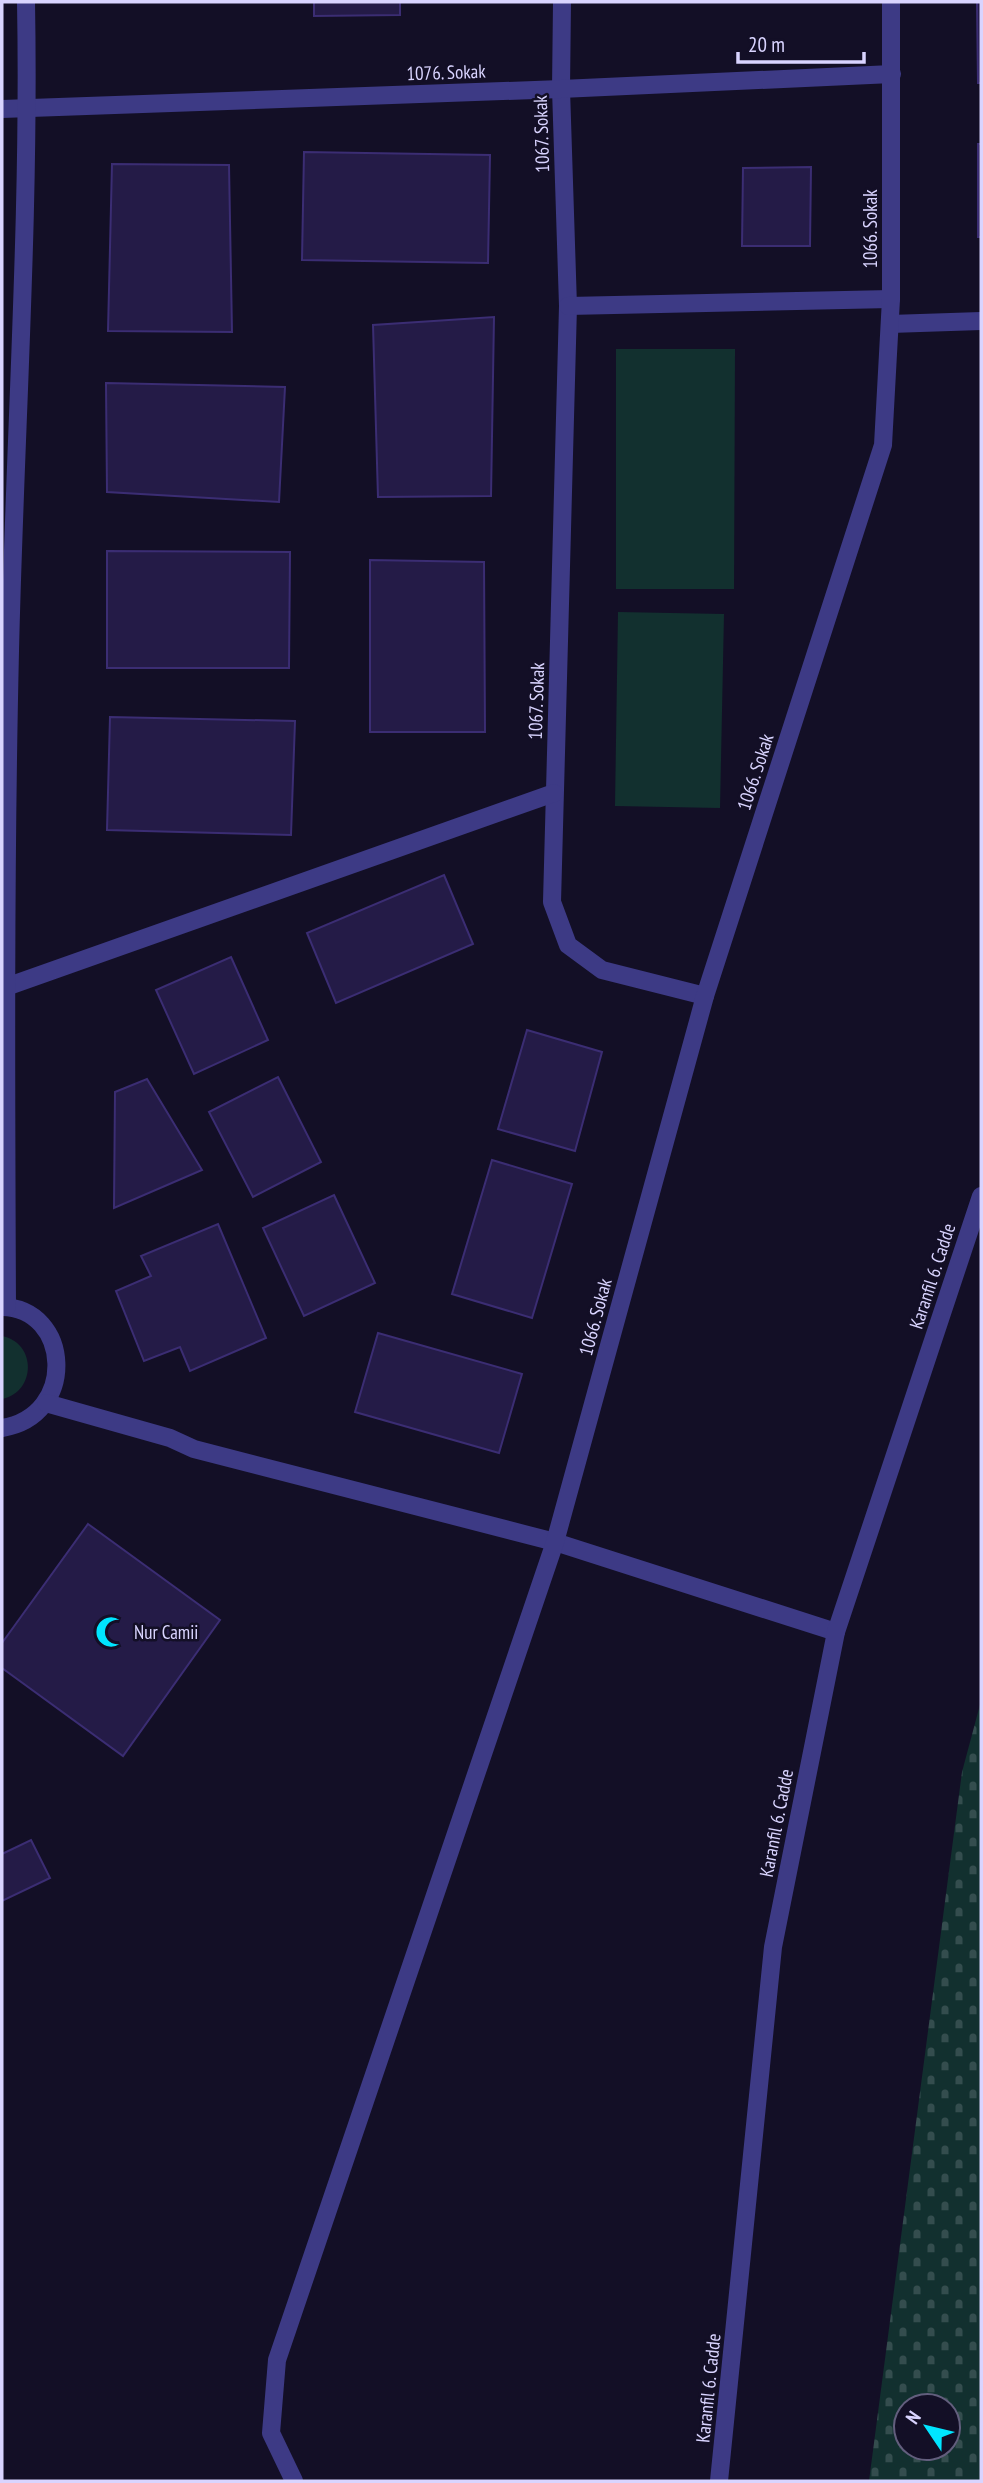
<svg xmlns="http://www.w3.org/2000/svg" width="983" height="2483" viewBox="0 0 983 2483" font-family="'PT Sans Narrow',sans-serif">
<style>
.green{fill:#12302f}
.cemetery{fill:url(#cemetery-stones);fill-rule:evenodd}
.building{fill:#241b47;stroke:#3b2d73;stroke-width:2}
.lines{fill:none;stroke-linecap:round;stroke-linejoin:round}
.minor{stroke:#3d3a85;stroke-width:18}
.labels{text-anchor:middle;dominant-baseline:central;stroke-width:5;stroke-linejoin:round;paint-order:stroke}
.street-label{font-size:19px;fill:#d9d4ff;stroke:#130f26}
.poi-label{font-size:19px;fill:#d9d4ff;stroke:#130f26;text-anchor:start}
</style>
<defs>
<pattern id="cemetery-stones" width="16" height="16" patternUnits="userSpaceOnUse" patternTransform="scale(1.75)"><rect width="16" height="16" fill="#12302f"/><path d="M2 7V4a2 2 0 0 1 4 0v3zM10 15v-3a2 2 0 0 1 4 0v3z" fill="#344d4e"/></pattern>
</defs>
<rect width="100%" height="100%" fill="#130f26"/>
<g class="green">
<polygon points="616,349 735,349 734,589 616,589"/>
<polygon points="618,612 724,614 720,808 615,806"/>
<path d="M 2,1336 C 37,1343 36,1392 2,1399 Z"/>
</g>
<path class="cemetery" d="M 981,1701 L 981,2481 L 869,2481 L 962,1772 ZM 906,2406 L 948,2406 L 948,2448 L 906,2448 Z"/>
<g class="building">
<polygon points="314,2 400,2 400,15 314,16"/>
<polygon points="977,2 981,2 981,83 978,83"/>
<rect x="978" y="144" width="3" height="93"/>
<polygon points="304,152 490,155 488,263 302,260"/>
<polygon points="112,164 229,165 232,332 108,331"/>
<polygon points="811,167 810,246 742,246 743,168"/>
<polygon points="494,317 491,496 378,497 373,325"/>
<polygon points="106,383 285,387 279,502 107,492"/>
<polygon points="107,551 290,552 289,668 107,668"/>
<polygon points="370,560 484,562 485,732 370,732"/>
<polygon points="110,717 295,721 291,835 107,830"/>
<polygon points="444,875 473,944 336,1003 307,933"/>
<polygon points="231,957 268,1040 194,1074 156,990"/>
<polygon points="527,1030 602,1052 575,1151 498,1129"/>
<polygon points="278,1077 321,1162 253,1197 209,1112"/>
<polygon points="147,1079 202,1170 114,1208 115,1092"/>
<polygon points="492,1160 572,1184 532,1318 452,1294"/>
<polygon points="334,1195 375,1283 304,1316 263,1228"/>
<polygon points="218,1224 266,1338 190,1371 180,1347 144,1361 116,1291 151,1276 141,1256"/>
<polygon points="378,1333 522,1374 499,1453 355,1412"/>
<polygon points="88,1524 220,1620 123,1756 2,1668 2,1643"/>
<polygon points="31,1840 50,1878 2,1901 2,1854"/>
</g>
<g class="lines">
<g class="minor">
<polyline points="562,2 561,89 568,306 552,902 568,945 602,970 705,996"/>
<polyline points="2,109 561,89 892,74"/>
<polyline points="568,306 891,299"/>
<polyline points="890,324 981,321"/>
<polyline points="6,987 554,793"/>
<path d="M 2,1307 C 71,1308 78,1416 2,1428"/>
<path d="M 7,1307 C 6,1088 5,869 10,651 C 15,434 30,218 26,2"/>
<polyline points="46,1403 170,1438 194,1449 555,1542 836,1632"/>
<polyline points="294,2481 271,2433 277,2360 555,1542 705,996 883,445 891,299 891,2"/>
<polyline points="719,2481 773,1947 836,1632 981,1196"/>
</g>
</g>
<defs>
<symbol id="mosque-bare" viewBox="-9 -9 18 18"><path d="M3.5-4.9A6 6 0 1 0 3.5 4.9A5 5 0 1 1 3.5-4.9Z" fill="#00e5ff" stroke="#130f26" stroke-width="2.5" paint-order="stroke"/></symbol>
</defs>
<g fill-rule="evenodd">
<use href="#mosque-bare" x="89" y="1610" width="44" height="44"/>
</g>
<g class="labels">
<g class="street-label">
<text transform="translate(446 72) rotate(-2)">1076. Sokak</text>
<text transform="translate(541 134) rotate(-92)">1067. Sokak</text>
<text transform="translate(870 229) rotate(-90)">1066. Sokak</text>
<text transform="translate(536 701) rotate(-88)">1067. Sokak</text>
<text transform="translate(755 772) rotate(-72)">1066. Sokak</text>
<text transform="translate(932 1276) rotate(-72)">Karanfil 6. Cadde</text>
<text transform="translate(595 1317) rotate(-75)">1066. Sokak</text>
<text transform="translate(776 1823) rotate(-79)">Karanfil 6. Cadde</text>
<text transform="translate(708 2388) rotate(-84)">Karanfil 6. Cadde</text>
</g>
<g class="poi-label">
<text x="134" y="1632">Nur Camii</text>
</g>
</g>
<rect width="983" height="2483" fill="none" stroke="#d9d4ff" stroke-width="7"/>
<g transform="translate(927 2427) rotate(305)"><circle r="33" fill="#130f26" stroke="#625e7d" stroke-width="2"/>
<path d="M0-5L12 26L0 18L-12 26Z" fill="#00e5ff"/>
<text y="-10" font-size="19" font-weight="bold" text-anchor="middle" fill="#d9d4ff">N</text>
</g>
<path d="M738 52v10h126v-10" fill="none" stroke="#d9d4ff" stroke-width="3.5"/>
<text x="748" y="52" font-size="21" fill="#d9d4ff" stroke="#130f26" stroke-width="5" paint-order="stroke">20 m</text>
</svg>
